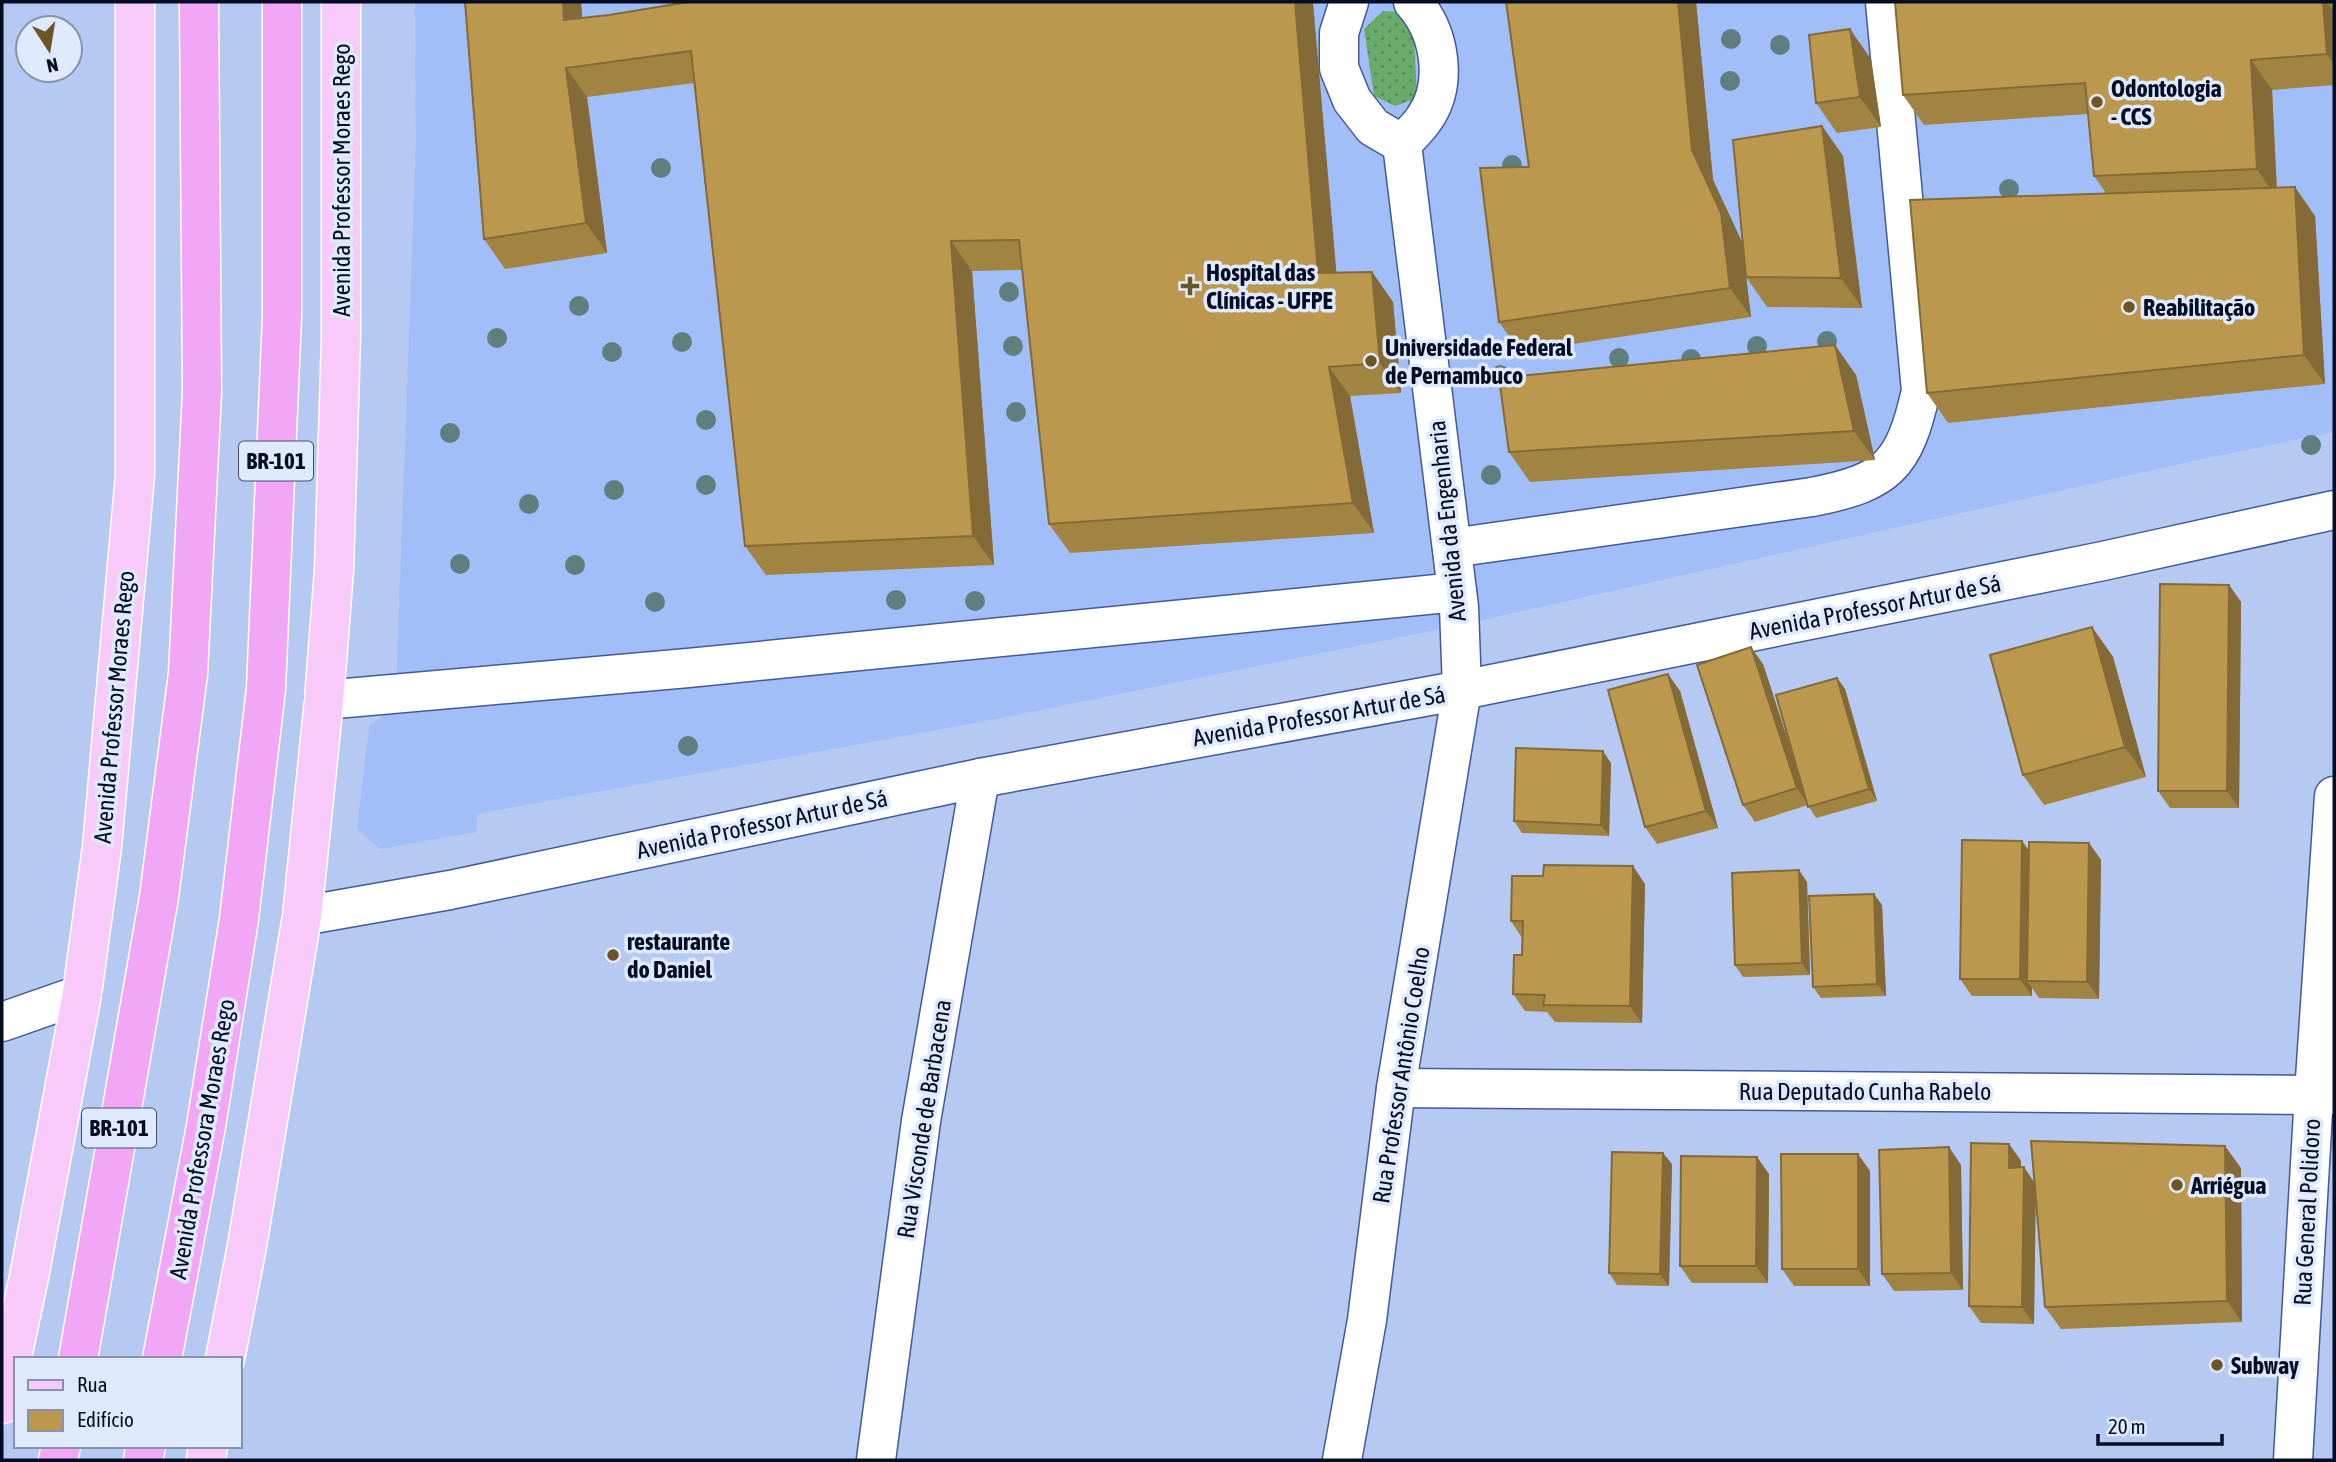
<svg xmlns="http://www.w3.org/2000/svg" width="2336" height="1462" viewBox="0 0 2336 1462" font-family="'Asap Condensed',sans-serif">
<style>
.built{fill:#a2bef9}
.grass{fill:url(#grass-dots)}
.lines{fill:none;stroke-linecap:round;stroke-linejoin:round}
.minor-casing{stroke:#415b98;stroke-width:41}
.major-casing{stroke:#fff;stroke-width:41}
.highway-casing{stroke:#fff;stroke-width:41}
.minor{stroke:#fff;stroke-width:38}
.major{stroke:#f7cafa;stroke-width:38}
.highway{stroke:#f2a7f6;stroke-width:38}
.tree{fill:#607e7d}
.wall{fill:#a18342}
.shaded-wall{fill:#836a36}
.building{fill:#bb984d;stroke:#836a36;stroke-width:2}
.poi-dot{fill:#6c5625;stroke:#dfeaff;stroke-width:2.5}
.labels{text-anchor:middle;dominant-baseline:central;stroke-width:7;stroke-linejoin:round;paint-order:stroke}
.shield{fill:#dfeaff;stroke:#464f66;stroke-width:2}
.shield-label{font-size:23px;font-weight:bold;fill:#050d25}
.poi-label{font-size:24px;font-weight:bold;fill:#050d25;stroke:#dfeaff;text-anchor:start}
.street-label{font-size:24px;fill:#050d25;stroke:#dfeaff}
</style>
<defs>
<pattern id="grass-dots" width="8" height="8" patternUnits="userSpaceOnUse" patternTransform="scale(1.75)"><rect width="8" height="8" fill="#6aab6c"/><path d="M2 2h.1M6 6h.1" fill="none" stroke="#558a59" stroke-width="1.8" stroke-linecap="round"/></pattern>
</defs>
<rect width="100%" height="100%" fill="#b5c9f2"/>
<polygon class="built" points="415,2 2334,2 2334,432 2207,458 1460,625 991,720 477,814 476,832 380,849 357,829 369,726 391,711 396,692 416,143"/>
<polygon class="grass" points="1383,11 1399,12 1414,33 1417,98 1395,106 1374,96 1364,29"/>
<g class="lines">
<defs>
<g id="minor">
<polyline points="1349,2 1339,33 1339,68 1352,100 1373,127 1402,144"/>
<path d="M 1452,548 L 1812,497 C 1888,482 1904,466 1921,391 L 1885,2"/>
<polyline points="324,700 688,668 1457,592"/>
<polyline points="302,916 450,890 980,778 1462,690 2103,561 2334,510"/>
<polyline points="2,1022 82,994"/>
<polyline points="1396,1088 2334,1095"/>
<polyline points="876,1460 921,1121 980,778"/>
<path d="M 1342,1460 L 1367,1320 L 1396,1088 L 1462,690 L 1459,607 L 1402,144 C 1409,136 1418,128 1424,119 C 1449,84 1440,32 1413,2"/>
<polyline points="2293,1460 2314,1094 2334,796"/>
</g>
<g id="major">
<polyline points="225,1359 247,1246 302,916 324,700 334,570 341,337 341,2"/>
<polyline points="2,1404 29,1277 82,994 102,847 135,475 135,2"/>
<polyline points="206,1460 208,1446"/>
</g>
<g id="highway">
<polyline points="78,1359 159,897 188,674 202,392 199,2"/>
<polyline points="162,1359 206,1126 239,919 266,689 282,316 282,2"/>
<polyline points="58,1460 61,1446"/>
<polyline points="143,1460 146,1446"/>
</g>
</defs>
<use href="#minor" class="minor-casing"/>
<use href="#major" class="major-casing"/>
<use href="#highway" class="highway-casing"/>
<use href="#minor" class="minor"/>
<use href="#major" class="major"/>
<use href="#highway" class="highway"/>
</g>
<g class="tree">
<circle cx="1731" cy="39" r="10"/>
<circle cx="1780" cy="45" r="10"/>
<circle cx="1730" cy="81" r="10"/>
<circle cx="1512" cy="165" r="10"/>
<circle cx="661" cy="168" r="10"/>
<circle cx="2009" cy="189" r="10"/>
<circle cx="1009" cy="292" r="10"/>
<circle cx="579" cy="306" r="10"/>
<circle cx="497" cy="338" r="10"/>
<circle cx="1827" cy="341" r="10"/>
<circle cx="682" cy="342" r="10"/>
<circle cx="1013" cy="346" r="10"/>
<circle cx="1757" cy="346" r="10"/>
<circle cx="612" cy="352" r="10"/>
<circle cx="1619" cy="358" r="10"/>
<circle cx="1691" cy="359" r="10"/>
<circle cx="1500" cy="375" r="10"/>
<circle cx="1016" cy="412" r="10"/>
<circle cx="706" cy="420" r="10"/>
<circle cx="450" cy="433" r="10"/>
<circle cx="2311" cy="445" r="10"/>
<circle cx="1491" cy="475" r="10"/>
<circle cx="706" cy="485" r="10"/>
<circle cx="614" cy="490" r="10"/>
<circle cx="529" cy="504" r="10"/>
<circle cx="460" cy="564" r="10"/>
<circle cx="575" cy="565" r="10"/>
<circle cx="896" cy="600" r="10"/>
<circle cx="975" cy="601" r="10"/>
<circle cx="655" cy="602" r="10"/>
<circle cx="688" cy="746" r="10"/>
</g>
<g class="wall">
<polygon points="581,2 582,18 609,15 1337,272 1372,272 1393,302 1401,393 1350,396 1374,533 1070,553 1049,524 1022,270 972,271 994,565 766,575 745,546 694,83 587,97 607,253 505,269 484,239"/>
<polygon points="1506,2 1696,2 1713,180 1742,242 1751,317 1520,352 1499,322 1529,167"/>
<polygon points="1895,2 2334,2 2334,85 2272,90 2277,187 2315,216 2325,384 1948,423 1927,393 2106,193 2094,176 2088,114 1924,125 1903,95"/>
<polygon points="1871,59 1881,127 1837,133 1816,103"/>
<polygon points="1822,126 1843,156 1862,308 1767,307 1746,277"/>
<polygon points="1856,375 1875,460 1530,482 1509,452"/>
<polygon points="2229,585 2241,602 2239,808 2170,808 2158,791"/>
<polygon points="2092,627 2113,657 2146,777 2044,805 2023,775"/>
<polygon points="1763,664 1801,781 1837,678 1845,689 1877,801 1816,818 1808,805 1755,822 1743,805"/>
<polygon points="1680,691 1718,828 1657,844 1645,827"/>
<polygon points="1611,763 1609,836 1522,833 1514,821"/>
<polygon points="2022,841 2029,851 2089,843 2101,860 2099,999 2039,998 2032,988 2032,996 1972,996 1960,979"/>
<polygon points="1807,882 1810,975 1743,977 1735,965"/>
<polygon points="1645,884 1642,1023 1555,1022 1547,1012 1525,1011 1513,994 1522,955 1522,938 1511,921"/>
<polygon points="1882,905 1886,996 1821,998 1813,987"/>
<polygon points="2009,1144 2021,1161 2021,1167 2035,1183 2241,1168 2242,1322 2061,1329 2045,1307 2035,1192 2034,1324 1981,1323 1969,1306"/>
<polygon points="1672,1164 1669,1286 1617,1285 1609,1273"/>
<polygon points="1961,1165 1963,1290 1894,1291 1882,1274"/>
<polygon points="1870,1171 1870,1286 1794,1286 1782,1269"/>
<polygon points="1769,1174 1768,1283 1692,1283 1680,1266"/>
</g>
<g class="shaded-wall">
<polygon points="563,2 581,2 585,50 564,20"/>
<polygon points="1295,2 1313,2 1339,302 1318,273"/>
<polygon points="1678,2 1696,2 1713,180 1742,242 1751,317 1730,288 1692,150"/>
<polygon points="2323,2 2327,2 2334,12 2334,64 2327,54"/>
<polygon points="1850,29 1871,59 1881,127 1860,97"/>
<polygon points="2251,60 2272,90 2277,199 2257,169"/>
<polygon points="566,68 587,97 607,253 586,223"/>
<polygon points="1822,126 1843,156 1862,308 1841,278"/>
<polygon points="2295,187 2315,216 2325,384 2304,355"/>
<polygon points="951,241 972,271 994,565 973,536"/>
<polygon points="1372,272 1393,302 1401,393 1380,363"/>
<polygon points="1835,345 1856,375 1875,460 1854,431"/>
<polygon points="1329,367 1350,396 1374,533 1353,503"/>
<polygon points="2229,585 2241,602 2239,808 2227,791"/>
<polygon points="2092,627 2113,657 2146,777 2125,747"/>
<polygon points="1751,647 1763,664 1809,805 1797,788"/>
<polygon points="1668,674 1680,691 1718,828 1706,811"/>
<polygon points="1837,678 1845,689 1877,801 1869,789"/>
<polygon points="1603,751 1611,763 1609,836 1601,825"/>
<polygon points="2022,841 2034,858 2027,981 2032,988 2032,996 2020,979"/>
<polygon points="2089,843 2101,860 2099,999 2087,982"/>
<polygon points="1633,866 1645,884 1642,1023 1630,1006"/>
<polygon points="1799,870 1807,882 1810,975 1802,963"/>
<polygon points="1874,894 1882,905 1886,996 1877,984"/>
<polygon points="2009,1144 2021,1161 2021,1185 2009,1168"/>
<polygon points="2225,1146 2241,1168 2242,1322 2227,1301"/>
<polygon points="1949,1147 1961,1165 1963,1290 1951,1273"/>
<polygon points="1663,1153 1672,1164 1669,1286 1660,1274"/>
<polygon points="1858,1154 1870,1171 1870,1286 1858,1269"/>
<polygon points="1757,1157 1769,1174 1768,1283 1756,1266"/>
<polygon points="2024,1167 2036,1185 2034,1324 2022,1307"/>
</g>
<g class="building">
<polygon points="465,2 563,2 564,20 609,15 688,2 1295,2 1318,273 1372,272 1380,363 1329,367 1353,503 1049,524 1019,240 951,241 973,536 745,546 691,51 566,68 586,223 484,239"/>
<polygon points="1506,2 1678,2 1692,150 1721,213 1730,288 1499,322 1480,168 1529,167"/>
<polygon points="1895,2 2323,2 2327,54 2251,60 2257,169 2094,176 2085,83 1903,95"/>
<polygon points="1850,29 1860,97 1816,103 1809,35"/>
<polygon points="1822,126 1841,278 1746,277 1733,140"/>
<polygon points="2295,187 2304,355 1927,393 1910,200"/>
<polygon points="1835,345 1854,431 1509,452 1499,378"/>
<polygon points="2160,584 2229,585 2227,791 2158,791"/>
<polygon points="2092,627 2125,747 2023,775 1990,655"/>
<polygon points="1751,647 1797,788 1743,805 1697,665"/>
<polygon points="1668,674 1706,811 1645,827 1608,690"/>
<polygon points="1837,678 1869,789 1808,807 1776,695"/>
<polygon points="1516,748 1603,751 1601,825 1514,821"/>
<polygon points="1962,840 2022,841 2020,979 1960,979"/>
<polygon points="2029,842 2089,843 2087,982 2027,981"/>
<polygon points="1544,865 1633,866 1630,1006 1543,1005 1545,995 1513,994 1514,955 1522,955 1523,921 1511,921 1512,876 1543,876"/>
<polygon points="1799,870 1802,963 1735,965 1732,873"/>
<polygon points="1874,894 1877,984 1813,987 1809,896"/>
<polygon points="2031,1141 2225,1146 2227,1301 2045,1307"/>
<polygon points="1971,1143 2009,1144 2009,1168 2024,1167 2022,1307 1969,1306"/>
<polygon points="1949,1147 1951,1273 1882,1274 1879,1150"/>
<polygon points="1612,1152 1663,1153 1660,1274 1609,1273"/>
<polygon points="1781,1154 1858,1154 1858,1269 1782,1269"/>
<polygon points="1681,1156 1757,1157 1756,1266 1680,1266"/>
</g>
<g class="poi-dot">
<circle cx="2097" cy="102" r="7"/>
<path d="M1186.5 275.5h7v7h7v7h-7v7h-7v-7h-7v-7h7z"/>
<circle cx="2129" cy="307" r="7"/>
<circle cx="1371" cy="361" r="7"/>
<circle cx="613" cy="955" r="7"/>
<circle cx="2177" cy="1185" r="7"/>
<circle cx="2217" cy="1365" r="7"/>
</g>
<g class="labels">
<g class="shield">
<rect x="239" y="441.5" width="74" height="39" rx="5"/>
<rect x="82" y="1108.5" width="74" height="39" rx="5"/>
</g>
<g class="shield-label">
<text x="276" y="461">BR-101</text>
<text x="119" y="1128">BR-101</text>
</g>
<g class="poi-label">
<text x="2111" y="88">Odontologia<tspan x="2111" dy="28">- CCS</tspan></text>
<text x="1206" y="272">Hospital das<tspan x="1206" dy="28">Clínicas - UFPE</tspan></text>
<text x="2143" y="307">Reabilitação</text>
<text x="1385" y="347">Universidade Federal<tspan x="1385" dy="28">de Pernambuco</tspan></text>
<text x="627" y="941">restaurante<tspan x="627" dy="28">do Daniel</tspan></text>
<text x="2191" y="1185">Arriégua</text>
<text x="2231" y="1365">Subway</text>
</g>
<g class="street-label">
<text transform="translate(341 180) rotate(-90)">Avenida Professor Moraes Rego</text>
<text transform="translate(1447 521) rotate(-96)">Avenida da Engenharia</text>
<text transform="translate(1875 607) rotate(-11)">Avenida Professor Artur de Sá</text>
<text transform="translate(114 707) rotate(-85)">Avenida Professor Moraes Rego</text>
<text transform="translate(1319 716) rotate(-10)">Avenida Professor Artur de Sá</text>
<text transform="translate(762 824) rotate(-12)">Avenida Professor Artur de Sá</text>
<text transform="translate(1401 1075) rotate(-81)">Rua Professor Antônio Coelho</text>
<text x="1865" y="1091">Rua Deputado Cunha Rabelo</text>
<text transform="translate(924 1119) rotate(-81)">Rua Visconde de Barbacena</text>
<text transform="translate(202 1139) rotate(-80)">Avenida Professora Moraes Rego</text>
<text transform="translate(2307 1212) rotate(-87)">Rua General Polidoro</text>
</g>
</g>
<rect width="2336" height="1462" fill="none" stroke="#050d25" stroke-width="7"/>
<rect x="14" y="1357" width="228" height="91" fill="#dfeaff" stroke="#8892a8" stroke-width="2"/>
<rect x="28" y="1380" width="35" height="10" fill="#f7cafa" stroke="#8892a8" stroke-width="2"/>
<text x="77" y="1392" font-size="21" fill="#050d25">Rua</text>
<rect x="28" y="1410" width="35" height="21" fill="#bb984d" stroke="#8892a8" stroke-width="2"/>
<text x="77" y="1427" font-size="21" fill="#050d25">Edifício</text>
<g transform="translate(49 49) rotate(168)"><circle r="33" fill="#dfeaff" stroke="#8892a8" stroke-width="2"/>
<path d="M0-5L12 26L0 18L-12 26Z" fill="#6c5625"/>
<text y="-10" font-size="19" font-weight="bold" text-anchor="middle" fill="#050d25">N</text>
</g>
<path d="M2098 1434v10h124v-10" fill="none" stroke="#050d25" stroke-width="3.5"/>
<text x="2108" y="1434" font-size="21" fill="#050d25" stroke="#dfeaff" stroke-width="5" paint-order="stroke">20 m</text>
</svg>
